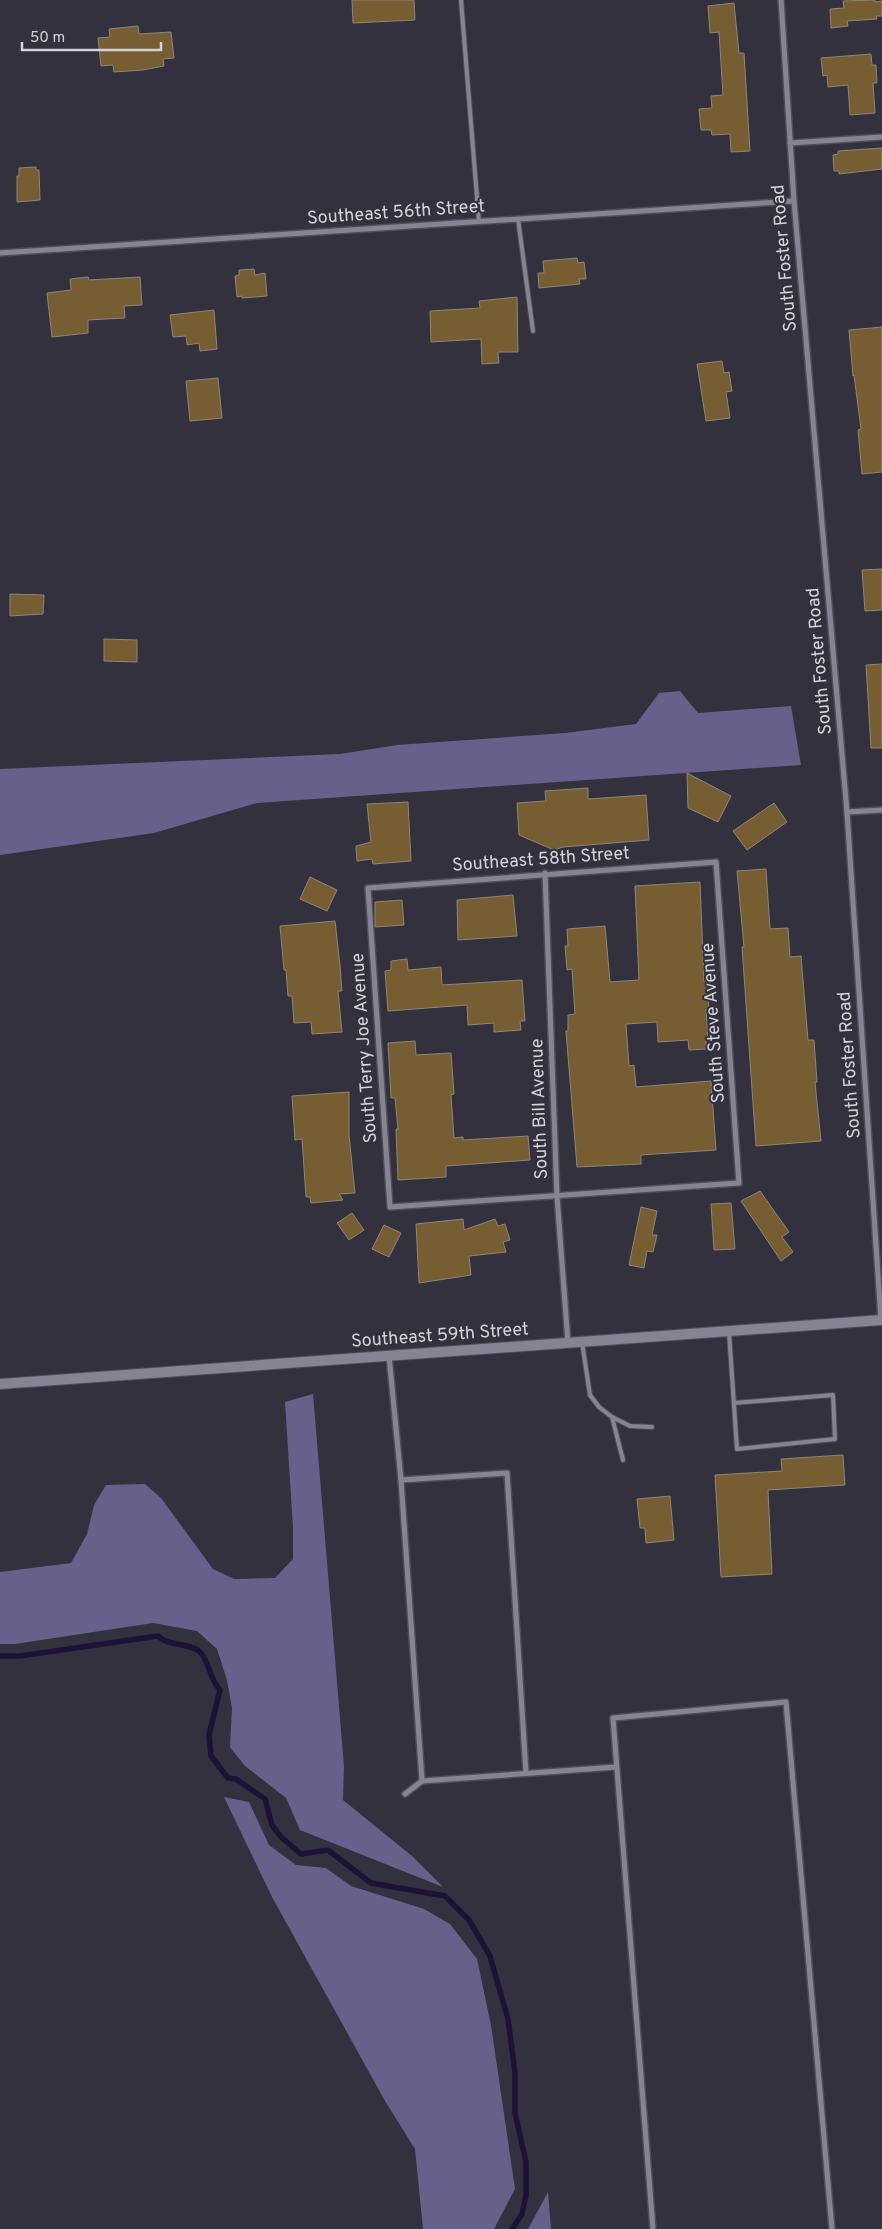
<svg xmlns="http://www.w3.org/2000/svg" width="882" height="2229" viewBox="0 0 882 2229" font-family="Overpass,sans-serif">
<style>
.forest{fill:#685f8b}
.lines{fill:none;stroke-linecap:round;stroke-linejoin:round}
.stream{stroke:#1c1237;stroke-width:5.5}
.building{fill:#765e32;stroke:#8d8678}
.lane-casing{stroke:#4f4d57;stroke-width:6}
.street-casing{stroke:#4f4d57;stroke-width:8}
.secondary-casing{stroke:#4f4d57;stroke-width:12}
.lane{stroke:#868492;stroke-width:4}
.street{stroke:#868492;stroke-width:5}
.secondary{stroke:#868492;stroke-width:10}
.labels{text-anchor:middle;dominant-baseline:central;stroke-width:4;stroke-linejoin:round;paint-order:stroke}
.street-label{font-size:18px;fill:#d4d3db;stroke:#33313d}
</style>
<rect width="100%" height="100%" fill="#33313d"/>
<g class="forest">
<polygon points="680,691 698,713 791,706 801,765 257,803 154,833 0,855 0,769 340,754 397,745 565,733 636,724 659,693"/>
<polygon points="313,1394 344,1766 343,1800 412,1856 443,1887 300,1830 286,1798 245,1766 230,1747 232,1708 227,1680 217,1649 197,1631 153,1623 15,1644 0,1644 0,1572 71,1563 87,1534 94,1505 106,1485 145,1484 161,1498 213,1569 234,1579 275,1578 293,1559 293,1528 285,1402"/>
<polygon points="224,1797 249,1802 269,1845 296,1865 326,1868 351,1886 424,1909 450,1924 477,1959 491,2025 515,2189 494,2229 423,2229 415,2149 385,2101 272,1897"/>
<polygon points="548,2192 551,2229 528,2229"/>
</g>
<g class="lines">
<path class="stream" d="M 0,1656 L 20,1656 L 158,1636 C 169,1647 187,1642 199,1651 C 209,1659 209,1679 220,1690 L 209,1735 L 211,1756 L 228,1778 L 236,1779 L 265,1799 L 272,1825 L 281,1837 L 301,1854 L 328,1850 L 371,1883 L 445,1896 L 469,1920 L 490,1956 L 508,2019 L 515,2073 L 515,2113 L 526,2162 L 526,2195 L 522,2214 L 512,2229"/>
</g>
<g class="building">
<polygon points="352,0 414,0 415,20 353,23"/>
<polygon points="875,0 875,2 882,1 882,16 876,16 877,19 847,21 848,26 831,28 830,9 844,8 843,1"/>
<polygon points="734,3 739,53 744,53 750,151 731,152 730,134 712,135 711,130 701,130 699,109 712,108 711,96 723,95 719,32 710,33 708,6"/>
<polygon points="138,26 139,34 171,32 174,58 163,59 164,66 143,70 114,72 113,65 101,66 98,38 110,37 109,29"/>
<polygon points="871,54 872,65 876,65 877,83 873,83 875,113 850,115 848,85 828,87 827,75 823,76 821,58"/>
<polygon points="882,148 882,169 839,174 839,171 834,171 833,155 838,154 838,151"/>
<polygon points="36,167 36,170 39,170 40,200 17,202 17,176 19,176 19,168"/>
<polygon points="577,258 578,263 584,262 586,279 579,279 580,284 539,288 538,273 544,273 543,261"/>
<polygon points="254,269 255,275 265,273 267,296 242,298 242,296 237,297 235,276 239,275 239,270"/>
<polygon points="88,277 89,280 140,277 142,305 124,306 125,318 88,320 88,333 52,337 47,293 71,290 70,279"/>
<polygon points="517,297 518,352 498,352 499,363 482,364 481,339 431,342 430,311 480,308 479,301"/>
<polygon points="214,310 217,349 200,351 199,343 187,345 186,336 173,337 170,315"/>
<polygon points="882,327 882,472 862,474 858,430 861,429 854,375 853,376 849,330"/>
<polygon points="722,361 724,373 729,372 732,391 726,392 730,418 706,421 697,364"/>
<polygon points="218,378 222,418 190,421 186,381"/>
<polygon points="882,569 882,610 865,611 862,570"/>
<polygon points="10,594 44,595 43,614 10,616"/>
<polygon points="104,639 137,640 137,662 104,661"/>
<polygon points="882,664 882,748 871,748 866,665"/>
<polygon points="687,773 731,796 718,822 688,808"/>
<polygon points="588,788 588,799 646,795 649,840 563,847 554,850 519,835 517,803 546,801 545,791"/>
<polygon points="408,802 411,861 373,864 372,859 357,861 356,846 371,842 367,804"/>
<polygon points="774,803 787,822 747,850 733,831"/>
<polygon points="766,869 770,929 788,928 790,957 801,956 808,1040 814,1040 817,1082 815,1082 821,1141 756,1146 742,947 744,947 737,871"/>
<polygon points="310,877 337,890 327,911 300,899"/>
<polygon points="700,882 704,982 707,982 709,1009 706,1009 708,1038 706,1038 706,1049 689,1050 688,1040 658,1042 657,1022 626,1024 629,1066 634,1065 636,1087 711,1081 716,1150 641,1155 641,1164 577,1167 566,1031 568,1031 568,1015 575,1014 572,969 567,970 565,946 568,946 567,929 605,926 610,982 639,980 635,886"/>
<polygon points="513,895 517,936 458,940 457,900"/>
<polygon points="402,900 404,925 375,927 375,902"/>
<polygon points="335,921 340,966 342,991 338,991 342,1032 312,1034 311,1022 294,1023 292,996 288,996 286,970 284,970 280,926"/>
<polygon points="407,959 408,970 441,967 442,985 522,980 525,1021 520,1021 521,1030 494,1032 494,1023 468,1025 467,1005 388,1011 385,971 391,970 391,961"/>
<polygon points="415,1041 416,1055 451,1053 454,1094 451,1095 454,1138 463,1137 463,1140 528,1136 530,1160 446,1166 446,1177 398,1180 396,1129 398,1129 395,1098 391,1098 388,1043"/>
<polygon points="349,1092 349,1135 355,1193 339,1194 343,1200 311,1203 310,1197 306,1197 302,1139 295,1140 292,1096"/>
<polygon points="760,1191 789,1232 782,1237 793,1252 781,1261 741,1201"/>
<polygon points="731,1203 735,1249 714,1250 711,1204"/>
<polygon points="641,1207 657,1211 652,1235 657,1235 653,1252 647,1251 644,1268 629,1265"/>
<polygon points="352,1213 364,1230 349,1240 337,1223"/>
<polygon points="463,1219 464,1230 495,1219 498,1226 505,1224 510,1240 503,1242 506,1252 469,1256 471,1275 419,1283 416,1224"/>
<polygon points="384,1225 401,1233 389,1257 372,1249"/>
<polygon points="843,1455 845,1485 768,1490 772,1574 721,1577 715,1475 782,1471 781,1459"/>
<polygon points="670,1496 674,1540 646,1543 645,1528 640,1528 637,1499"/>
</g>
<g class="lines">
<defs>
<g id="lane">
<polyline points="461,0 479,222"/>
<polyline points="518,219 533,331"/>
<polyline points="729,1332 737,1449 835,1439 833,1395 734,1403"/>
<polyline points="582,1342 590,1395 599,1407 612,1417 630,1426 652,1427"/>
<polyline points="612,1417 623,1460"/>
</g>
<g id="street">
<polyline points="781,0 794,201 847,812 881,1320"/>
<polyline points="790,143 882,137"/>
<polyline points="0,253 794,201"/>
<polyline points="847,812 882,810"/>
<polygon points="716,862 739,1183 390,1207 368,888"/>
<polyline points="545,873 557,1196 568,1343"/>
<polyline points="389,1356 401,1480 422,1781 405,1794"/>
<polyline points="401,1480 507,1473 526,1773"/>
<polyline points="422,1781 616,1767"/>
<polyline points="653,2229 613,1718 786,1702 832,2229"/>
</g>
<polyline id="secondary" points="0,1384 882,1320"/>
</defs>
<use href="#lane" class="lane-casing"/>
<use href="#street" class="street-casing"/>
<use href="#secondary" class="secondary-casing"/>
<use href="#lane" class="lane"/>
<use href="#street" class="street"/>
<use href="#secondary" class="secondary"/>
</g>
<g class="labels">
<g class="street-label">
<text transform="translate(396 213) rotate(-4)">Southeast 56th Street</text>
<text transform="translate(785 258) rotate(-95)">South Foster Road</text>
<text transform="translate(820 661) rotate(-95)">South Foster Road</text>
<text transform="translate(541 860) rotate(-4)">Southeast 58th Street</text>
<text transform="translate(714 1023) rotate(-94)">South Steve Avenue</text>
<text transform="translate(365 1048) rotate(-94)">South Terry Joe Avenue</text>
<text transform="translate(850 1065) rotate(-94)">South Foster Road</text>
<text transform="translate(540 1109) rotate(-92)">South Bill Avenue</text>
<text transform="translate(440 1336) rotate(-4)">Southeast 59th Street</text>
</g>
</g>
<path d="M22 42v8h139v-8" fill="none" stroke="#d4d3db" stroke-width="2.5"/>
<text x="30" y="42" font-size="15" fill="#d4d3db" stroke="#33313d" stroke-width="4" paint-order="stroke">50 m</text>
</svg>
